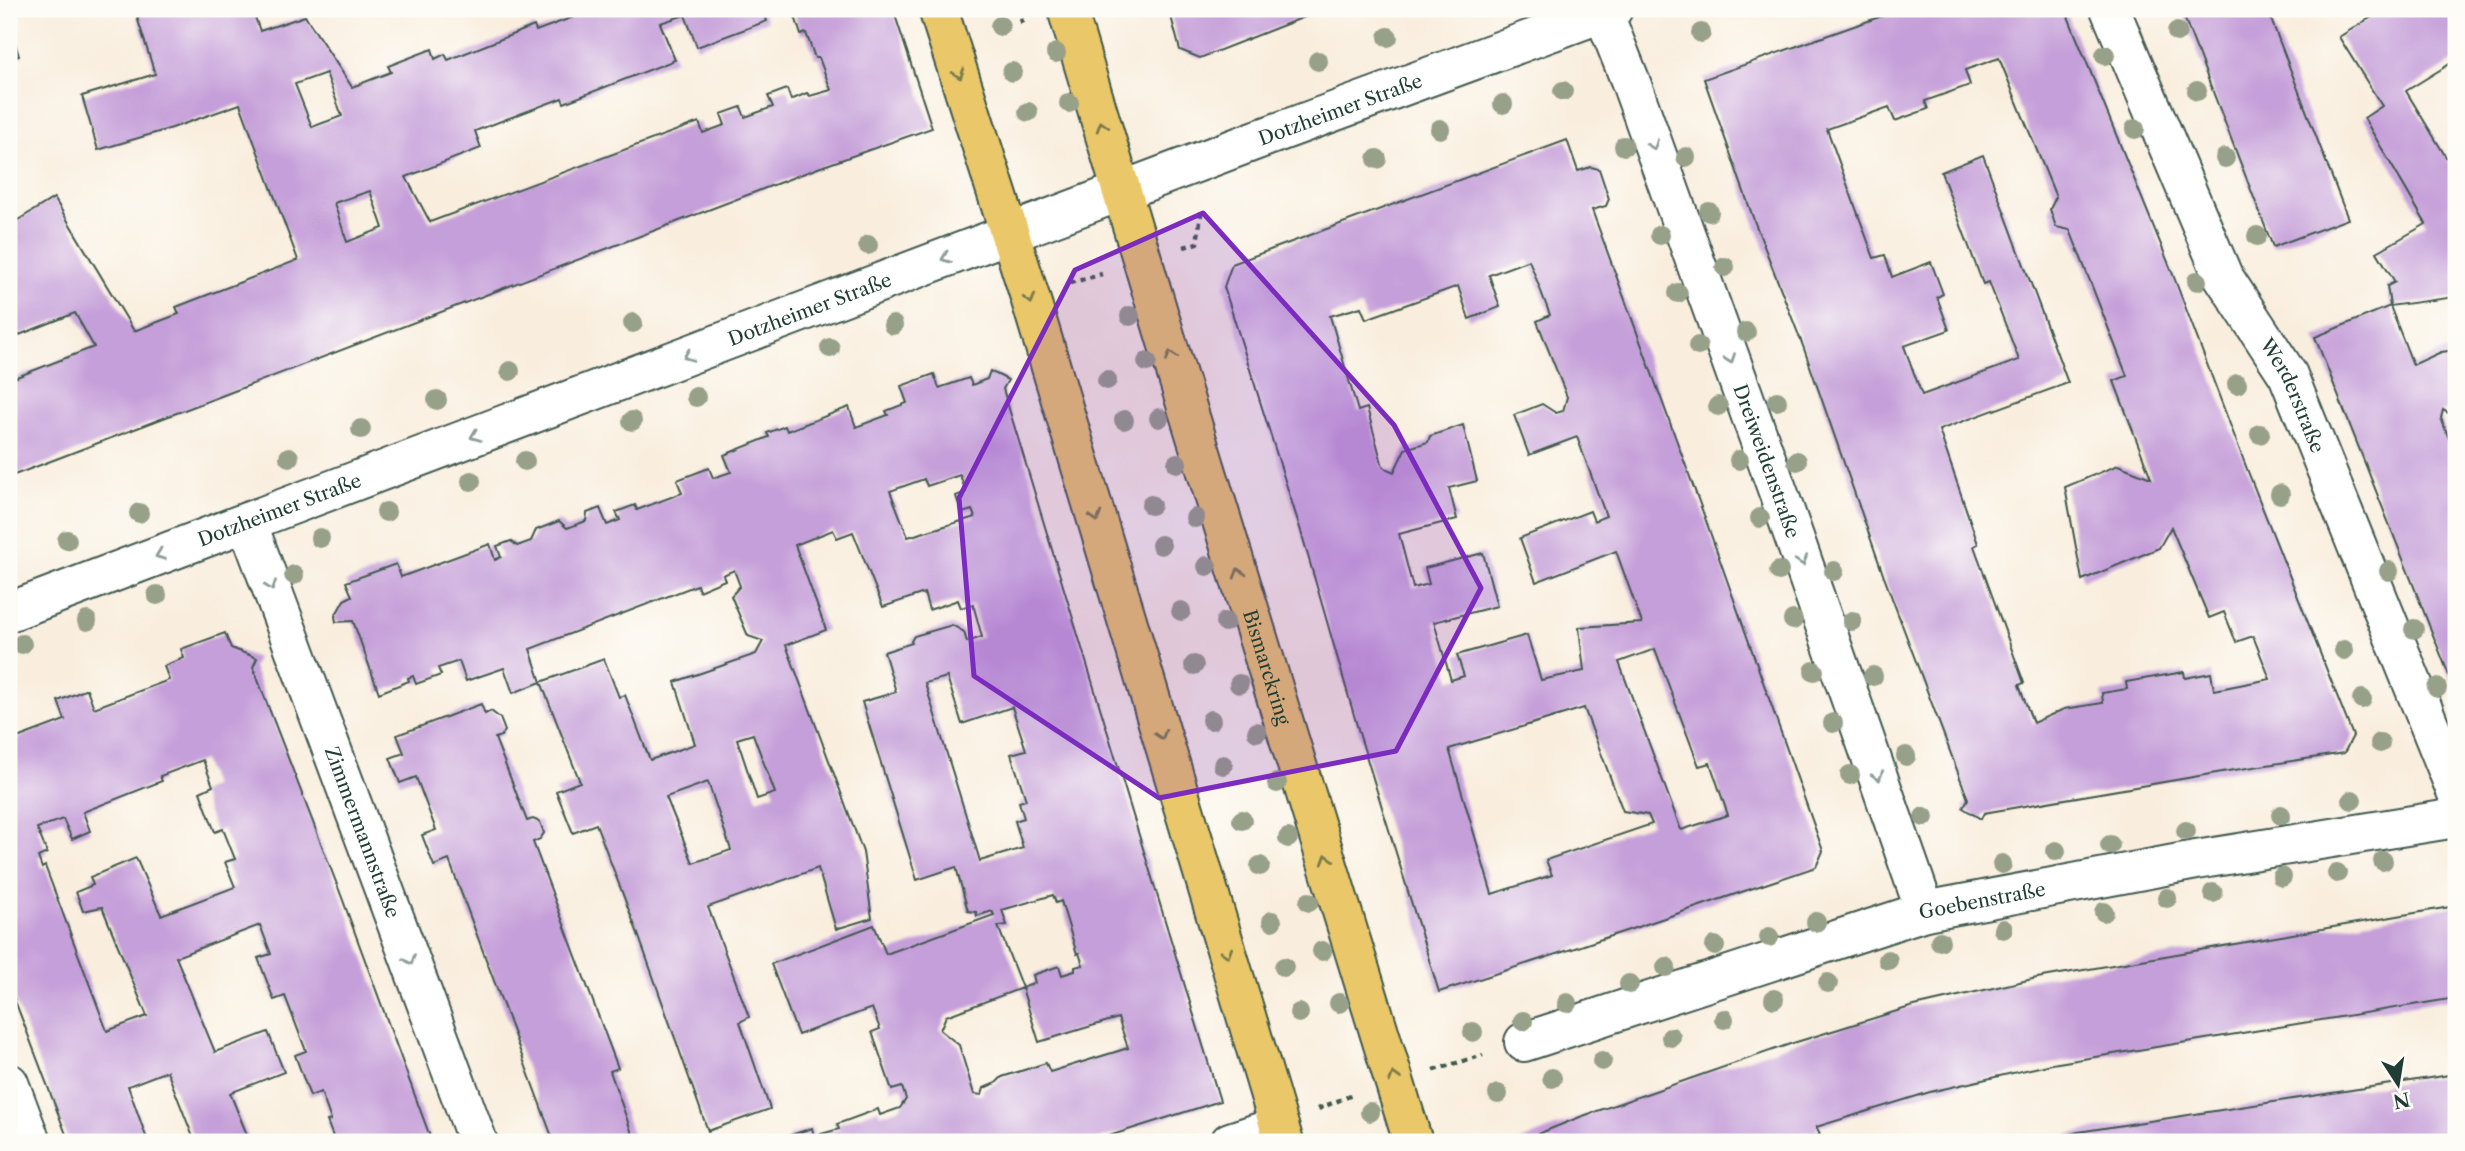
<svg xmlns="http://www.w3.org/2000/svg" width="2465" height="1151" viewBox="0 0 2465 1151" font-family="'Libre Caslon Text',serif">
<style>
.building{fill:#c59fd9;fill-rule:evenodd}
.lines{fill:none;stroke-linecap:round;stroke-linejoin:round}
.minor-casing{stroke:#40584e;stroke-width:42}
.tertiary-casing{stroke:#40584e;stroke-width:42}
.primary-casing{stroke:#40584e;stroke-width:42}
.path{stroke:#40584e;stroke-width:4.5;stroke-dasharray:5 5;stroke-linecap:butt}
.minor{stroke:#fff;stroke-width:38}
.tertiary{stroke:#fff;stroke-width:38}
.primary{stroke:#eac769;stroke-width:38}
.tree{fill:#97a088}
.oneway{stroke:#7a7b4c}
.oneway2{stroke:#8f9e9a}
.marked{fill:#7b2cbf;fill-opacity:0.2;stroke:#7b2cbf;stroke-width:5;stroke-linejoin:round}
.labels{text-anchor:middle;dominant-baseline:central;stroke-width:5;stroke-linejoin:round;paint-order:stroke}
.street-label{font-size:19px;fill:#1f3d34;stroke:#fdfcf7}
</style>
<rect width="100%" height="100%" fill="#fdfcf7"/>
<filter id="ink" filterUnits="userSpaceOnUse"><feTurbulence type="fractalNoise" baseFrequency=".0143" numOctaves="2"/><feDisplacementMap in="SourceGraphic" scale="14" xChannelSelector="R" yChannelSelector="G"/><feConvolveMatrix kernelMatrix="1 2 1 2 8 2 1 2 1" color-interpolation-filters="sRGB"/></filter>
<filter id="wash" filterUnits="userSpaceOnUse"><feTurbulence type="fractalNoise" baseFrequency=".00686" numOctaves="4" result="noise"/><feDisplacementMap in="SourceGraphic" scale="28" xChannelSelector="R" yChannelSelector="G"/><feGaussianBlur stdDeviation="1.57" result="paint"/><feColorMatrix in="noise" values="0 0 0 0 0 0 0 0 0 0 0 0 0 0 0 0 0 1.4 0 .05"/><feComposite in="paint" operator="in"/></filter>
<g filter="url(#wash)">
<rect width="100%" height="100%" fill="#f9eede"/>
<g id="blocks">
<g class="building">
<path d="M 166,9 L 252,9 L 260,31 L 305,16 L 352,87 L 391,72 L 388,66 L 432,49 L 435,59 L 445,54 L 448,60 L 534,26 L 536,31 L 595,9 L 762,9 L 767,21 L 697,47 L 685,15 L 660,23 L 675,60 L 564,103 L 562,98 L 475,131 L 481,148 L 406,177 L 430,222 L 699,122 L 703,133 L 725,125 L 721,114 L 741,107 L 745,117 L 773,107 L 768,96 L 787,89 L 791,100 L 807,93 L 810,96 L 831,90 L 819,58 L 815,58 L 806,33 L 801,35 L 794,13 L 799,11 L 798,9 L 893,9 L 932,128 L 818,168 L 9,477 L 9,380 L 94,347 L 75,313 L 9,339 L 9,206 L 18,220 L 54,198 L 134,331 L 179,314 L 176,307 L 298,260 L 240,104 L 172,128 L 98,150 L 82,96 L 155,74 L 137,17 ZM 326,73 L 342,116 L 312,127 L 295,84 ZM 370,191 L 383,228 L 347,242 L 334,203 Z"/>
<polygon points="1169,9 1325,9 1200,58 1180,50"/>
<path d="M 1902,9 L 2065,9 L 2172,272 L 2247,469 L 2353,736 L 2344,753 L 2228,771 L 1984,813 L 1981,819 L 1963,808 L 1968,799 L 1884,577 L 1803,346 L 1755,223 L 1704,79 ZM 1999,58 L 2056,197 L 2050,209 L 2056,227 L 2070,230 L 2127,376 L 2114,381 L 2151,478 L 2118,465 L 2065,487 L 2082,580 L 2159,548 L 2171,527 L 2209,618 L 2224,612 L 2236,642 L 2253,636 L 2270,679 L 2214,690 L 2211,673 L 2185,678 L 2184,672 L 2126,682 L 2127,689 L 2102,693 L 2103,703 L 2064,709 L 2033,723 L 2019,685 L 2024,683 L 1974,546 L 1978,544 L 1939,430 L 2068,383 L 1983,155 L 1941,172 L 1983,284 L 1989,282 L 2019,360 L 1922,395 L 1904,346 L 1949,330 L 1937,297 L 1943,294 L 1931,262 L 1892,277 L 1885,255 L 1874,258 L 1827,129 L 1889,107 L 1895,121 L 1928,109 L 1925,101 L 1970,85 L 1965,70 Z"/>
<polygon points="2181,9 2267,9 2348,219 2273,247"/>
<polygon points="2385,9 2456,9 2456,60 2406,91 2449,162 2456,158 2456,297 2390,306 2387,286 2395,282 2377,252 2426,224 2364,118 2382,106 2339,37"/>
<polygon points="9,23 19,56 9,59"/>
<path d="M 1567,140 L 1578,171 L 1591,167 L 1599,169 L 1609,199 L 1606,206 L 1592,210 L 1705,518 L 1823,851 L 1816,867 L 1575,948 L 1439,992 L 1360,736 L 1300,528 L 1224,287 L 1232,264 ZM 1529,260 L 1550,315 L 1537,321 L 1567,397 L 1563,411 L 1556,413 L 1542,404 L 1514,415 L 1529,455 L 1577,437 L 1606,516 L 1594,521 L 1590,511 L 1520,538 L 1536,582 L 1616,551 L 1642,623 L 1579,627 L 1584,671 L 1541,680 L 1527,635 L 1457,655 L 1464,676 L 1451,680 L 1434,622 L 1497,606 L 1483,553 L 1425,568 L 1429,584 L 1413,588 L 1399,534 L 1457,519 L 1449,488 L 1477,481 L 1463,425 L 1430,436 L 1428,442 L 1405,449 L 1394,472 L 1383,467 L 1367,408 L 1358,411 L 1330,316 L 1361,307 L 1366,319 L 1458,286 L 1469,319 L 1500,307 L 1489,275 ZM 1655,649 L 1699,766 L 1710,763 L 1728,815 L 1681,830 L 1619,662 ZM 1584,708 L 1623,811 L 1648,815 L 1652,824 L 1546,860 L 1552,875 L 1492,894 L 1449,749 Z"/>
<polygon points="2390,306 2413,365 2441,352 2456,350 2456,417 2443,410 2441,418 2456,457 2456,693 2315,337"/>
<path d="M 990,371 L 1008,380 L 1003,389 L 1220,1101 L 1090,1142 L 790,1142 L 788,1136 L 812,1128 L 814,1136 L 839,1129 L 837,1124 L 878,1109 L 880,1115 L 900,1108 L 906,1099 L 902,1087 L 892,1090 L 872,1032 L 880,1029 L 872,1008 L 798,1035 L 771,964 L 874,925 L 886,954 L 994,915 L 992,911 L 977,916 L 976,912 L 968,911 L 956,867 L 917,880 L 862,702 L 896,692 L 884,652 L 912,643 L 911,641 L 914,636 L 952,625 L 964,632 L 967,642 L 982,637 L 973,604 L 961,608 L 958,600 L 929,610 L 924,593 L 883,607 L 853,532 L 837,538 L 833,530 L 795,545 L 826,630 L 786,645 L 863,852 L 872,918 L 836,929 L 818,868 L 708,907 L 749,1017 L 740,1022 L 770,1109 L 708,1131 L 638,934 L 596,824 L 573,833 L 556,791 L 580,782 L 541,682 L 513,693 L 504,668 L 466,681 L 459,661 L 438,668 L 441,675 L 416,684 L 413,676 L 408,678 L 409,681 L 379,693 L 353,621 L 336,622 L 335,616 L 339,609 L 344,600 L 352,596 L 346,582 L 396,564 L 401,577 L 490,544 L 495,560 L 501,557 L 497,546 L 511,541 L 517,546 L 531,541 L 536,530 L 559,521 L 567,528 L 586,521 L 587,513 L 600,508 L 607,525 L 620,520 L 616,512 L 635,505 L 637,510 L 682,493 L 677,480 L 709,468 L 713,478 L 731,472 L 724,455 L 769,437 L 767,433 L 785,426 L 787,431 L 849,407 L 856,427 L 888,415 L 886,411 L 907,403 L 901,386 L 934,374 L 939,388 L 969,378 L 972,385 L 987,379 ZM 960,475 L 966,492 L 956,496 L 962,513 L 972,510 L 975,517 L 908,537 L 890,491 L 924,479 L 927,486 ZM 734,570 L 740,586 L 731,596 L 748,636 L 763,641 L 756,654 L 675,682 L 695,744 L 650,760 L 625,695 L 619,697 L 604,659 L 541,682 L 530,649 L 697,585 L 699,591 L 725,580 L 723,575 ZM 947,677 L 962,724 L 1012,707 L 1026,750 L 1011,754 L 1026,800 L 1019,802 L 1024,818 L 1015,821 L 1023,848 L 980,861 L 925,683 ZM 753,734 L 775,793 L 757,799 L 737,739 ZM 708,782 L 731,850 L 693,863 L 666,797 ZM 1053,895 L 1056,903 L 1061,901 L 1077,954 L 1079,953 L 1083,965 L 1075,967 L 1075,971 L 1062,975 L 1059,966 L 1033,975 L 1035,983 L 1022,988 L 1039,1042 L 1118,1018 L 1128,1048 L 1050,1072 L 1046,1063 L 1002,1077 L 996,1083 L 984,1088 L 982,1095 L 974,1094 L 959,1045 L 940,1030 L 946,1016 L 1022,988 L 998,926 L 1007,925 L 1002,910 Z"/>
<path d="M 225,633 L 231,648 L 257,658 L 253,667 L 341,895 L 432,1142 L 335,1142 L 327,1121 L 331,1120 L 321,1092 L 310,1096 L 295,1055 L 306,1051 L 285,996 L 274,1000 L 258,958 L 271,954 L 260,925 L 176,957 L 215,1052 L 268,1032 L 284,1072 L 230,1093 L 250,1142 L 195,1142 L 167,1071 L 128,1086 L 148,1142 L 69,1142 L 9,985 L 9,741 L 65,720 L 58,701 L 87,689 L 94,708 L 169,680 L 164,666 L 184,658 L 181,649 ZM 203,760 L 213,786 L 200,792 L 215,832 L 223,829 L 235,859 L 225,862 L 235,887 L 161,915 L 136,858 L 90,877 L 93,885 L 76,892 L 83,911 L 102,907 L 147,1016 L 107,1031 L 45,866 L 42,868 L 38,857 L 47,853 L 37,828 L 63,819 L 72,839 L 90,831 L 83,812 L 162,781 L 160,776 Z"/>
<polygon points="481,704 485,714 491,711 500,718 505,731 501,736 495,738 527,821 533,819 540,822 544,833 540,839 533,842 618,1068 610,1071 635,1142 554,1142 449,860 434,866 422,835 436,830 416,777 400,783 390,758 404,753 397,735"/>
<polygon points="2456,906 2456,998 2052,1064 1930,1092 1816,1127 1820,1135 1797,1142 1518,1142 1580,1117 1790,1044 1910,1007 2037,978"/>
<polygon points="2456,1074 2456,1142 2039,1142 2078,1132"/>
</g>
</g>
</g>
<g filter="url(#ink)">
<use href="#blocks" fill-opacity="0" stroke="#40584e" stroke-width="2"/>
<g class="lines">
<defs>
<g id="minor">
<path id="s1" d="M 2110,9 L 2223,276 L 2288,375 L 2456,791"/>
<path id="s2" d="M 1603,12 L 1630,80 L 1780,497 L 1925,911"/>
<path id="s3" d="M 247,522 L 478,1142"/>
<path id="s4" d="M 1524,1042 L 1925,911 L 2196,860 L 2456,818"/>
<polyline points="9,1083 31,1142"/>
<polyline points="1230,1142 1279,1126"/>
</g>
<g id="tertiary">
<path id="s5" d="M 9,612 L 1254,141 L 1613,9"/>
</g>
<g id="primary">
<polyline points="938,9 1029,294 1284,1142"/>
<path id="s6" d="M 1067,9 L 1170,352 L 1413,1142"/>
</g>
</defs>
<use href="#minor" class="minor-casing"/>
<use href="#tertiary" class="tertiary-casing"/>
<use href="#primary" class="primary-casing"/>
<g class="path">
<polyline points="1018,9 1023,25"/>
<polyline points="1184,247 1197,243 1202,207"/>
<polyline points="1070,283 1102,274"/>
<polyline points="1434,1070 1483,1055"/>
<polyline points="1318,1109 1352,1095"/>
</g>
<use href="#minor" class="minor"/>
<use href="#tertiary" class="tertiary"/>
<use href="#primary" class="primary"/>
</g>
<g class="tree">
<circle cx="1000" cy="26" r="10"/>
<circle cx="2177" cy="32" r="10"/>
<circle cx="1701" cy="33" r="10"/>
<circle cx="1388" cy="37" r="10"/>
<circle cx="1056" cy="53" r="10"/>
<circle cx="2105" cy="55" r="10"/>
<circle cx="1318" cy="61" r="10"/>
<circle cx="1012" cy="72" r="10"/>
<circle cx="1563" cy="91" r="10"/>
<circle cx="2197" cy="91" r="10"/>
<circle cx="1069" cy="103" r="10"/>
<circle cx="1503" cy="104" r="10"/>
<circle cx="1028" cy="112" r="10"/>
<circle cx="1440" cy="129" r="10"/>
<circle cx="2135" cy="129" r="10"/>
<circle cx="1624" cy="146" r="10"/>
<circle cx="1686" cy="157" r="10"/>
<circle cx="2225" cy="158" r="10"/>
<circle cx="1377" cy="159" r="10"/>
<circle cx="1709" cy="212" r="10"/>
<circle cx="1660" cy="235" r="10"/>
<circle cx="2257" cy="236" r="10"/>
<circle cx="868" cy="245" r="10"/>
<circle cx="1725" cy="267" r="10"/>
<circle cx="2197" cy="281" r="10"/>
<circle cx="1678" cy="293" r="10"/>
<circle cx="1130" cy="316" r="10"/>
<circle cx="633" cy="323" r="10"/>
<circle cx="893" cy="325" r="10"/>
<circle cx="1746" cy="332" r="10"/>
<circle cx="1698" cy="346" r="10"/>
<circle cx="830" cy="348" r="10"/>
<circle cx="1147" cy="362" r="10"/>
<circle cx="510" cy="371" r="10"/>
<circle cx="1107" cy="380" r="10"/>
<circle cx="2237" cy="384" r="10"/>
<circle cx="696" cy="397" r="10"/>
<circle cx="437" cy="400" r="10"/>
<circle cx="1777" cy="401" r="10"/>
<circle cx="1718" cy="406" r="10"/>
<circle cx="1159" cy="418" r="10"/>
<circle cx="1124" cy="420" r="10"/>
<circle cx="632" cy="421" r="10"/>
<circle cx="361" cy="429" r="10"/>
<circle cx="2260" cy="434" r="10"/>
<circle cx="289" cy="457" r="10"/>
<circle cx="1739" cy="460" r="10"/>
<circle cx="525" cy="461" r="10"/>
<circle cx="1797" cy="461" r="10"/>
<circle cx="1177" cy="463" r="10"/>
<circle cx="471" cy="481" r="10"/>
<circle cx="2280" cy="494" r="10"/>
<circle cx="1151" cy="505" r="10"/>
<circle cx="386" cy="512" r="10"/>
<circle cx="139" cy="513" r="10"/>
<circle cx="1195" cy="518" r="10"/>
<circle cx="1760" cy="518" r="10"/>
<circle cx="320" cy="538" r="10"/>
<circle cx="67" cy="540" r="10"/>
<circle cx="1161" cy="545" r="10"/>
<circle cx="1207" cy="566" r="10"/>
<circle cx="1779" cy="571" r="10"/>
<circle cx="1834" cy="571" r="10"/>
<circle cx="2389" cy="571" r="10"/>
<circle cx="294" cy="575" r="10"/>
<circle cx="157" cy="595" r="10"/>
<circle cx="1181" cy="611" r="10"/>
<circle cx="1793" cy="620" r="10"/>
<circle cx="87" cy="621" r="10"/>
<circle cx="1852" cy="621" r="10"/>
<circle cx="1225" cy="622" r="10"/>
<circle cx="2414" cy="629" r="10"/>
<circle cx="22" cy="644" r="10"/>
<circle cx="2344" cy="650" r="10"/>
<circle cx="1194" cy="665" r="10"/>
<circle cx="1814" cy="671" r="10"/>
<circle cx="1873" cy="676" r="10"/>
<circle cx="1239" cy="684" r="10"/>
<circle cx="2437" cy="688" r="10"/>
<circle cx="2362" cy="699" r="10"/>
<circle cx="1211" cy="720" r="10"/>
<circle cx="1833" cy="723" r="10"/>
<circle cx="1257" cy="732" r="10"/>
<circle cx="2380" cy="743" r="10"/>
<circle cx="1906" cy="756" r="10"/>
<circle cx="1223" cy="765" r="10"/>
<circle cx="1850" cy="775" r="10"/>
<circle cx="1277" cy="783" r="10"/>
<circle cx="2352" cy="800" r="10"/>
<circle cx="2281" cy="815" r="10"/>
<circle cx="1924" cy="817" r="10"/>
<circle cx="1242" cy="820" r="10"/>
<circle cx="2186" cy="831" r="10"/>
<circle cx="1288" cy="838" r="10"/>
<circle cx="2110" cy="845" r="10"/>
<circle cx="2056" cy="851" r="10"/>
<circle cx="2383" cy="861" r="10"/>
<circle cx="2002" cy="864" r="10"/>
<circle cx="1260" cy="866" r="10"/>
<circle cx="2337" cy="873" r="10"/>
<circle cx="2282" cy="877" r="10"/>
<circle cx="2213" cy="893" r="10"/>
<circle cx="2167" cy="898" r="10"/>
<circle cx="1309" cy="902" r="10"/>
<circle cx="2104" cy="912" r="10"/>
<circle cx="1272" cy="921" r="10"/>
<circle cx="1816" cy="922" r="10"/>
<circle cx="2003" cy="929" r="10"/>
<circle cx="1769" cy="937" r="10"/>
<circle cx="1940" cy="941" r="10"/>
<circle cx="1715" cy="946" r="10"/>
<circle cx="1322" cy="951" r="10"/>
<circle cx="1888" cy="960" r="10"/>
<circle cx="1284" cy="967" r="10"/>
<circle cx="1666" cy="967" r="10"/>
<circle cx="1828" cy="983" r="10"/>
<circle cx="1629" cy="984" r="10"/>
<circle cx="1774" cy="999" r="10"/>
<circle cx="1339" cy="1003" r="10"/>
<circle cx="1567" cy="1003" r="10"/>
<circle cx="1299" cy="1013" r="10"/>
<circle cx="1724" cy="1019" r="10"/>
<circle cx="1523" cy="1021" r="10"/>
<circle cx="1473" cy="1032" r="10"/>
<circle cx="1671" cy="1037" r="10"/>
<circle cx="1602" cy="1061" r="10"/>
<circle cx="1552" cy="1078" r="10"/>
<circle cx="1498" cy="1094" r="10"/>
<circle cx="1370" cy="1112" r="10"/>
</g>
<defs><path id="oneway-chevron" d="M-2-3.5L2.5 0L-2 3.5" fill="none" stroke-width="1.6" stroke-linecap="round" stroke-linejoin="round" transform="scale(1.75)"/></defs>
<g class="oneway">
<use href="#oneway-chevron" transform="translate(959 74) rotate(72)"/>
<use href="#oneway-chevron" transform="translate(1102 126) rotate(-107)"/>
<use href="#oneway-chevron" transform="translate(1030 299) rotate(74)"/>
<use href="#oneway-chevron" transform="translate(1171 356) rotate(-107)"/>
<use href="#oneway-chevron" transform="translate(1096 517) rotate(73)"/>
<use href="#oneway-chevron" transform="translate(1239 573) rotate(-107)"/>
<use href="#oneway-chevron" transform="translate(1161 735) rotate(73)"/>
<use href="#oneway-chevron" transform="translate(1327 859) rotate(-107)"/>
<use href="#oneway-chevron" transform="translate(1227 953) rotate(73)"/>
<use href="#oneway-chevron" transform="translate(1394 1077) rotate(-107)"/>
</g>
<g class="oneway2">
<use href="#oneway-chevron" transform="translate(1653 145) rotate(70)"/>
<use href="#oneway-chevron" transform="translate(946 258) rotate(159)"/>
<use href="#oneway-chevron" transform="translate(688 356) rotate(159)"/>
<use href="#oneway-chevron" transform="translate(1730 359) rotate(70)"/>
<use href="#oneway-chevron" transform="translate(475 436) rotate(159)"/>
<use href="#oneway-chevron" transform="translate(160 555) rotate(159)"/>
<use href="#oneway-chevron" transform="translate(1802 561) rotate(71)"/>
<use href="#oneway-chevron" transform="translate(271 586) rotate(70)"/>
<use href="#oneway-chevron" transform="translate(1878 776) rotate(71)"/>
<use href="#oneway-chevron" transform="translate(410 960) rotate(70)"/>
</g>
</g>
<path class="marked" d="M 1203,213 L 1394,425 L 1481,588 L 1396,751 L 1159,798 L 974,676 L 959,498 L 1075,270 Z"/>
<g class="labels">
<g class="street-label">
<text stroke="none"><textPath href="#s5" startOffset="1423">Dotzheimer Straße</textPath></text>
<text stroke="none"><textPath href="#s5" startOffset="856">Dotzheimer Straße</textPath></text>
<text stroke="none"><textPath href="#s1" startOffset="429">Werderstraße</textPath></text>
<text stroke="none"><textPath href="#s2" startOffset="478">Dreiweidenstraße</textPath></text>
<text stroke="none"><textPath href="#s5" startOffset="289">Dotzheimer Straße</textPath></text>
<text stroke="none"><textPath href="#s6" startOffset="688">Bismarckring</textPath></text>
<text stroke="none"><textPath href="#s3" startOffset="331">Zimmermannstraße</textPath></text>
<text stroke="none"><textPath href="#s4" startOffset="480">Goebenstraße</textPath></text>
</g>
</g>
<rect width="2465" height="1151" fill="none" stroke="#fdfcf7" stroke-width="35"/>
<g transform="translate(2398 1084) rotate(168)" stroke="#fdfcf7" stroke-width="5" paint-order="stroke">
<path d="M0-5L12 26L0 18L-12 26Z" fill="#1f3d34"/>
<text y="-10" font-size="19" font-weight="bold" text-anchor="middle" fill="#1f3d34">N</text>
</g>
</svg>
